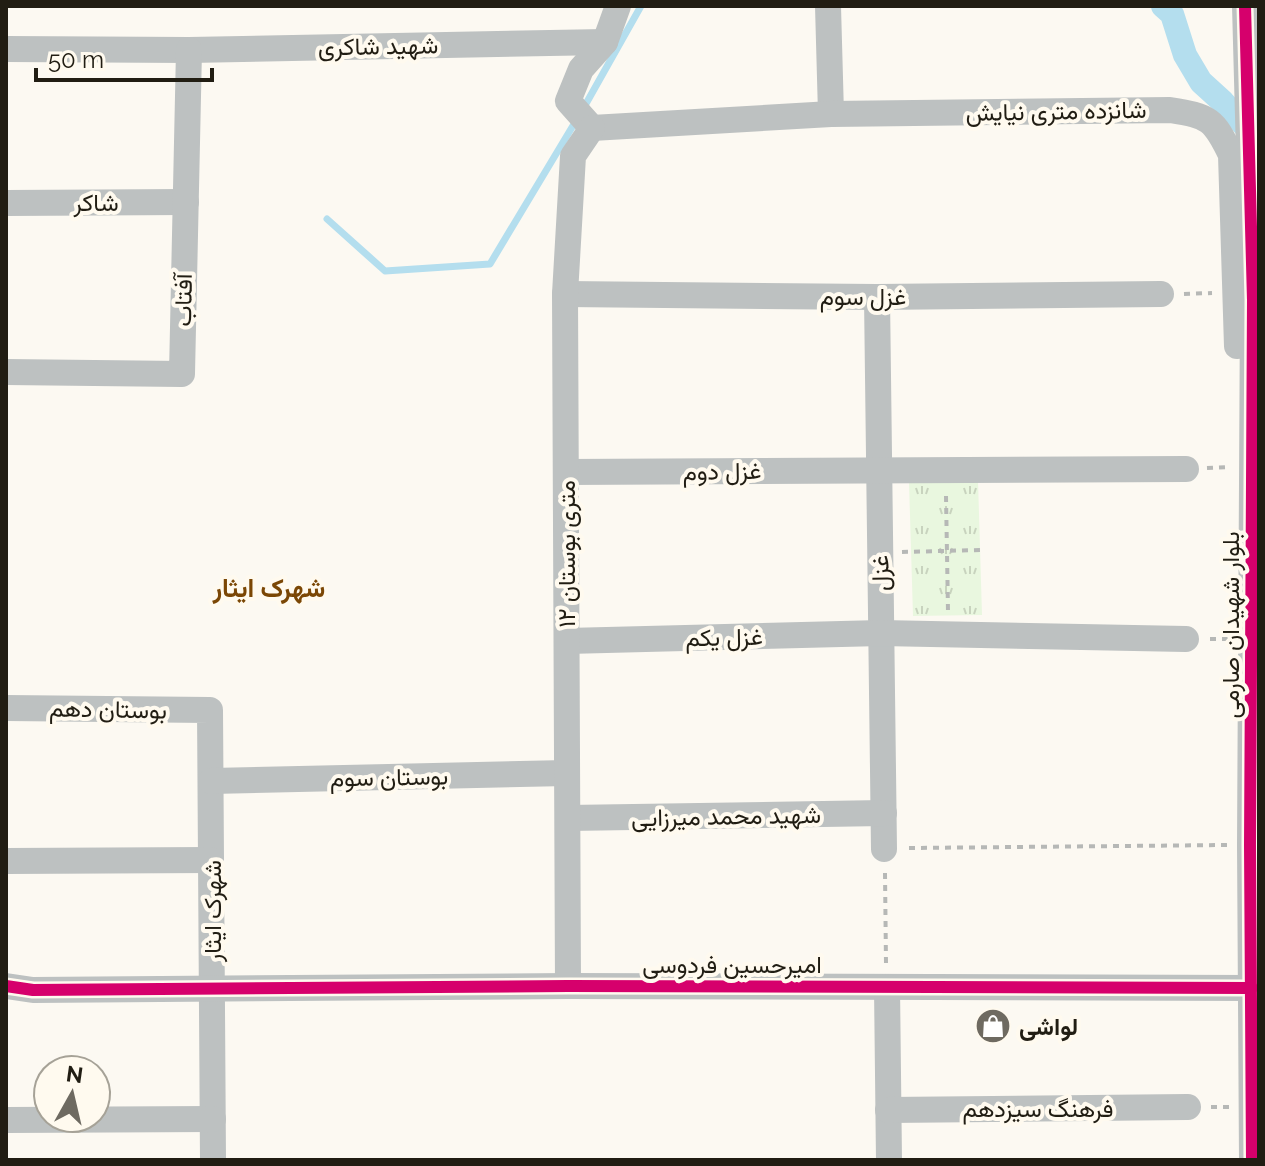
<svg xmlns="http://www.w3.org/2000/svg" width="1265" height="1166" viewBox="0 0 1265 1166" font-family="Raleway,Vazirmatn,sans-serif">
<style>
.grass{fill:url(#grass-tufts)}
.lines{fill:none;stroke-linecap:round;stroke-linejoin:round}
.stream{stroke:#b4deee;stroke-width:7}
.canal{stroke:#b4deee;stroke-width:24}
.path{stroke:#b6b8b6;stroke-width:4;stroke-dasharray:6 6;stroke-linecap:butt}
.minor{stroke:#bdc1c1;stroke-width:26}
.cycleway-casing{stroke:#fffaef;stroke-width:17}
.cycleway{stroke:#d6006c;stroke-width:12}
.labels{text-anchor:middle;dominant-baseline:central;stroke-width:8;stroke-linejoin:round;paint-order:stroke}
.street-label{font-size:24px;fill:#211d13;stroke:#fffaef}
.poi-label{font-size:24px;font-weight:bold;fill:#211d13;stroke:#fffaef;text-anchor:start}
.neighbourhood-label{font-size:26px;font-weight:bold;fill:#7b4705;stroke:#fffaef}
</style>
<defs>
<pattern id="grass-tufts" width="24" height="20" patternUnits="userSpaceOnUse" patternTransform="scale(2)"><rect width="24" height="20" fill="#e9f7df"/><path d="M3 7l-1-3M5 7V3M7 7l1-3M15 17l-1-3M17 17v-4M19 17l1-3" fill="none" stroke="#c8d3be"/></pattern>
</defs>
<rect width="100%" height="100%" fill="#fcf9f2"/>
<polygon class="grass" points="978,480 982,615 913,616 909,482"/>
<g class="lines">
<g class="stream">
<polyline points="583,109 641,6"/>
<polyline points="327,219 385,271 490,264 577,119"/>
</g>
<polyline class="canal" points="1163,6 1172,14 1185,55 1201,82 1223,102 1256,138"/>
<g class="path">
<polyline points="1184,294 1212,293"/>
<polyline points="1207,468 1230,467"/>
<polyline points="946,496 948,611"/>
<polyline points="902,552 980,550"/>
<polyline points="1210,639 1229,639"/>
<polyline points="909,848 1228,845"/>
<polyline points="885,873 886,964"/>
<polyline points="1211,1107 1230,1107"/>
</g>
<g class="minor">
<polyline points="828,6 831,114"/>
<polyline points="1245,6 1253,300 1250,845 1252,1160"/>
<polyline points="6,49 189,50 605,42"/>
<path d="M 592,128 L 831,114 L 1170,110 C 1209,116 1214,119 1231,155 L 1237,346"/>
<polyline points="592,128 568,101 581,69 605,42 618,6"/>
<polyline points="6,203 186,202"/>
<polyline points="565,294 877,297 1161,294"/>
<polyline points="877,297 884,849"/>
<polyline points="6,372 182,374 189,50"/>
<polyline points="566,472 1186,469"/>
<polyline points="567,641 881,633 1186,639"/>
<polyline points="6,708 210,710 213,1160"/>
<polyline points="211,781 567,773"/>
<polyline points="568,818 884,813"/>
<polyline points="6,861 211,860"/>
<polyline points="6,986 33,990 568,986 1252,988"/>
<polyline points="568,986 565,294 573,156 592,128"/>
<polyline points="887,987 889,1160"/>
<polyline points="888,1110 1188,1107"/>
<polyline points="6,1120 213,1119"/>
</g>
<defs>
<g id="cycleway">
<polyline points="1245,6 1253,300 1250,845 1252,1160"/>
<polyline points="6,986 33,990 568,986 1252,988"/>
</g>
</defs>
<use href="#cycleway" class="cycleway-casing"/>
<use href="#cycleway" class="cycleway"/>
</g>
<defs>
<symbol id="shop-disc" viewBox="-11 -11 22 22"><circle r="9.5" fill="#6e6a61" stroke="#fffaef"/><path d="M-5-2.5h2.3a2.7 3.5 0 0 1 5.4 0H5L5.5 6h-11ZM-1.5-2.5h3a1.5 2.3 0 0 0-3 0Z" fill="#fff"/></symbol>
</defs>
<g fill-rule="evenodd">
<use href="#shop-disc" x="973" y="1006" width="40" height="40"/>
</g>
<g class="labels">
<g class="street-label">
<text transform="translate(378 46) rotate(-1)">شهید شاکری</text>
<text transform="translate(1056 111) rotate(-1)">شانزده متری نیایش</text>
<text x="96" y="202">شاکر</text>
<text x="863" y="296">غزل سوم</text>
<text transform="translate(183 300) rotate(-89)">آفتاب</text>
<text transform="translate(722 471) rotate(-1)">غزل دوم</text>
<text transform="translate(566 554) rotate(-90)">۱۲ متری بوستان</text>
<text transform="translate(880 573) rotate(-91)">غزل</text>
<text transform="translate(1230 625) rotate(-90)">بلوار شهیدان صارمی</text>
<text transform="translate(724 637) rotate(-1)">غزل یکم</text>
<text transform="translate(108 709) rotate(1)">بوستان دهم</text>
<text transform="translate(389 777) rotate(-1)">بوستان سوم</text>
<text transform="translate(726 816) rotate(-1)">شهید محمد میرزایی</text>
<text transform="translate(212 911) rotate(-90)">شهرک ایثار</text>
<text x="732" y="964">امیرحسین فردوسی</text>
<text x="1038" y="1108">فرهنگ سیزدهم</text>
</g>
<g class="poi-label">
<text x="1019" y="1026">لواشی</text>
</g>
<g class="neighbourhood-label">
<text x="269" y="588">شهرک ایثار</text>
</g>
</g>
<rect width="1265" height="1166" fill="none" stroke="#211d13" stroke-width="16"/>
<g transform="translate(72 1094) rotate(8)"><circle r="38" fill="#fffaef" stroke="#a6a297" stroke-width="2"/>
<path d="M0-6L14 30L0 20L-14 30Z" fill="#6e6a61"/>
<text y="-12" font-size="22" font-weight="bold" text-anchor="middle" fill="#211d13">N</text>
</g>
<path d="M36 68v12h176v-12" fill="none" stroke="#211d13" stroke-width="4"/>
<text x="48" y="68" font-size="24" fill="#211d13" stroke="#fffaef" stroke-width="6" paint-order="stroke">50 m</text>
</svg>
